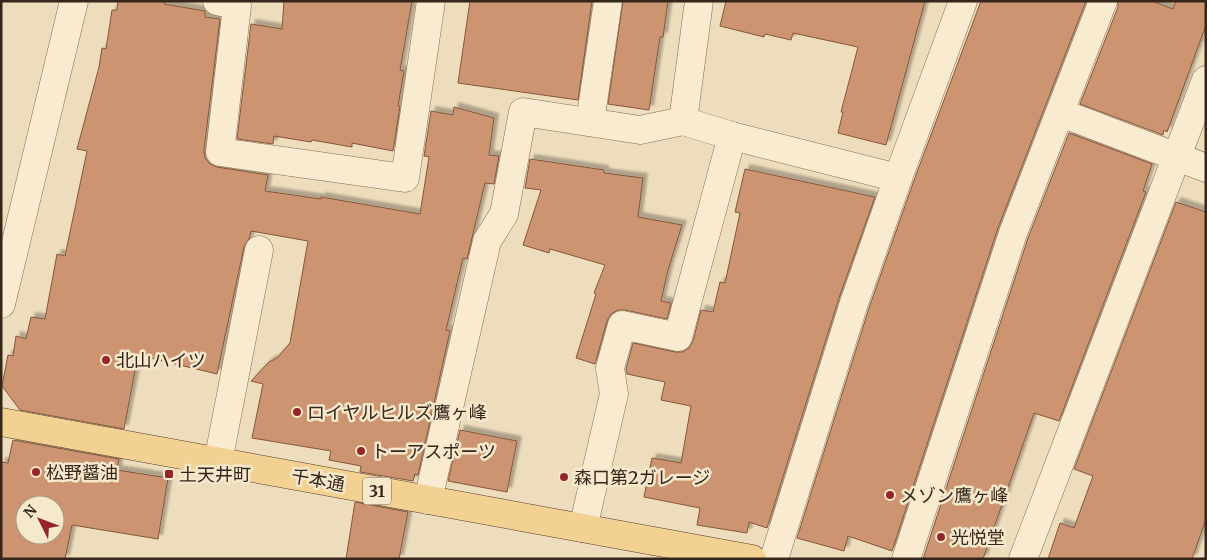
<svg xmlns="http://www.w3.org/2000/svg" width="1207" height="560" viewBox="0 0 1207 560" font-family="Merriweather,'Noto Sans JP',serif">
<style>
.building{fill:#cc9471;stroke:#84563b;fill-rule:evenodd;filter:url(#shadow)}
.lines{fill:none;stroke-linecap:round;stroke-linejoin:round}
.minor-casing{stroke:#856d56;stroke-width:29}
.major-casing{stroke:#523c2a;stroke-width:29}
.minor{stroke:#f9ebcf;stroke-width:28}
.major{stroke:#f3d192;stroke-width:28}
.poi-dot{fill:#94262a;stroke:#f5e8cb;stroke-width:2}
.labels{text-anchor:middle;dominant-baseline:central;stroke-width:5;stroke-linejoin:round;paint-order:stroke}
.shield{fill:#f5e8cb;stroke:#6e6050;stroke-width:1}
.shield-label{font-size:16px;font-weight:bold;fill:#34261b}
.poi-label{font-size:18px;fill:#34261b;stroke:#f5e8cb;text-anchor:start}
.street-label{font-size:18px;fill:#34261b;stroke:#f5e8cb}
</style>
<defs>
<filter id="shadow"><feDropShadow dx="4.5" dy="-4.5" stdDeviation="1" flood-color="#0004"/></filter>
</defs>
<rect width="100%" height="100%" fill="#edddbc"/>
<g class="building">
<polygon points="118,1 165,1 164,4 205,11 205,17 220,19 204,150 205,158 210,164 217,167 268,175 265,191 321,199 321,197 420,214 429,157 424,156 431,111 453,115 454,107 494,118 489,155 499,156 494,184 485,183 467,259 463,258 446,330 450,331 418,475 415,474 413,481 360,472 361,466 329,460 331,451 252,438 263,384 251,381 269,362 277,358 290,343 308,241 251,231 249,239 244,247 217,374 138,355 124,429 20,410 2,386 8,355 13,356 16,336 26,339 31,317 45,319 57,254 65,256 87,151 77,149 99,67 102,48 106,49 112,10 117,10"/>
<polygon points="284,1 412,1 400,70 404,71 398,106 400,106 393,151 352,143 352,147 312,140 311,142 274,136 273,144 237,139 251,24 282,29"/>
<polygon points="470,1 592,1 578,100 458,83"/>
<polygon points="623,1 668,1 663,37 660,37 649,110 608,104"/>
<polygon points="726,1 925,1 886,145 838,133 843,112 841,112 858,47 793,33 791,40 765,34 764,37 720,26"/>
<polygon points="981,1 1086,1 998,228 892,551 848,536 844,551 797,538 869,308 913,183"/>
<polygon points="1118,1 1152,1 1173,9 1176,1 1206,1 1206,25 1167,132 1164,130 1163,135 1080,104 1118,7"/>
<polygon points="1069,133 1152,164 1143,191 1146,192 1059,421 1034,413 983,559 923,559 1028,238"/>
<polygon points="530,159 604,170 604,173 643,178 638,217 682,225 668,270 661,301 671,303 667,319 625,310 618,310 611,314 607,321 595,364 576,358 596,294 594,293 605,265 550,249 549,253 523,245 541,190 525,188"/>
<polygon points="745,169 875,197 839,298 767,528 749,522 747,533 697,525 700,508 644,497 652,458 681,463 691,406 661,400 665,382 627,374 626,369 633,343 675,352 683,352 689,348 693,341 701,310 713,312 720,282 725,283 740,213 735,212"/>
<polygon points="1176,202 1206,212 1206,519 1192,559 1048,559 1060,523 1074,528 1093,476 1074,469"/>
<polygon points="460,430 517,441 507,492 448,481"/>
<path d="M 13,440 L 119,459 L 117,470 L 168,478 L 158,539 L 72,525 L 65,559 L 1,559 L 1,462 L 8,463 ZM 25,505 L 55,505 L 55,535 L 25,535 Z"/>
<polygon points="355,502 408,512 399,559 346,559"/>
</g>
<g class="lines">
<defs>
<g id="minor">
<polyline points="217,1 237,6 220,152 405,178 431,1"/>
<polyline points="1061,113 1206,168"/>
<polyline points="683,121 699,1"/>
<polyline points="590,122 608,1"/>
<polyline points="1,304 74,1"/>
<polyline points="218,462 259,250"/>
<polyline points="428,500 487,241 504,214 523,112 640,130 683,121 732,136 898,178"/>
<polyline points="583,528 614,394 610,368 622,325 678,337 732,136"/>
<polyline points="774,559 854,303 898,178 963,1"/>
<polyline points="906,559 1013,233 1103,1"/>
<polyline points="1023,559 1206,80"/>
</g>
<polyline id="major" points="1,422 752,559"/>
</defs>
<use href="#minor" class="minor-casing"/>
<use href="#major" class="major-casing"/>
<use href="#minor" class="minor"/>
<use href="#major" class="major"/>
</g>
<g class="poi-dot">
<circle cx="106" cy="360" r="5"/>
<circle cx="297" cy="412" r="5"/>
<circle cx="361" cy="451" r="5"/>
<circle cx="36" cy="472" r="5"/>
<rect x="164" y="469" width="10" height="10" rx="2.5"/>
<circle cx="564" cy="477" r="5"/>
<circle cx="890" cy="495" r="5"/>
<circle cx="941" cy="537" r="5"/>
</g>
<g class="labels">
<rect class="shield" x="363" y="477.5" width="28" height="27" rx="4"/>
<g class="shield-label">
<text x="377" y="491">31</text>
</g>
<g class="poi-label">
<text x="116" y="360">北山ハイツ</text>
<text x="307" y="412">ロイヤルヒルズ鷹ヶ峰</text>
<text x="371" y="451">トーアスポーツ</text>
<text x="46" y="472">松野醤油</text>
<text x="179" y="474">土天井町</text>
<text x="574" y="477">森口第2ガレージ</text>
<text x="900" y="495">メゾン鷹ヶ峰</text>
<text x="951" y="537">光悦堂</text>
</g>
<g class="street-label">
<text transform="translate(318 480) rotate(10)">千本通</text>
</g>
</g>
<rect width="1207" height="560" fill="none" stroke="#34261b" stroke-width="5"/>
<g transform="translate(40 520) rotate(312)"><circle r="24" fill="#f5e8cb" stroke="#a89a85"/>
<path d="M0-4L9 19L0 12L-9 19Z" fill="#94262a"/>
<text y="-8" font-size="14" font-weight="bold" text-anchor="middle" fill="#34261b">N</text>
</g>
</svg>
